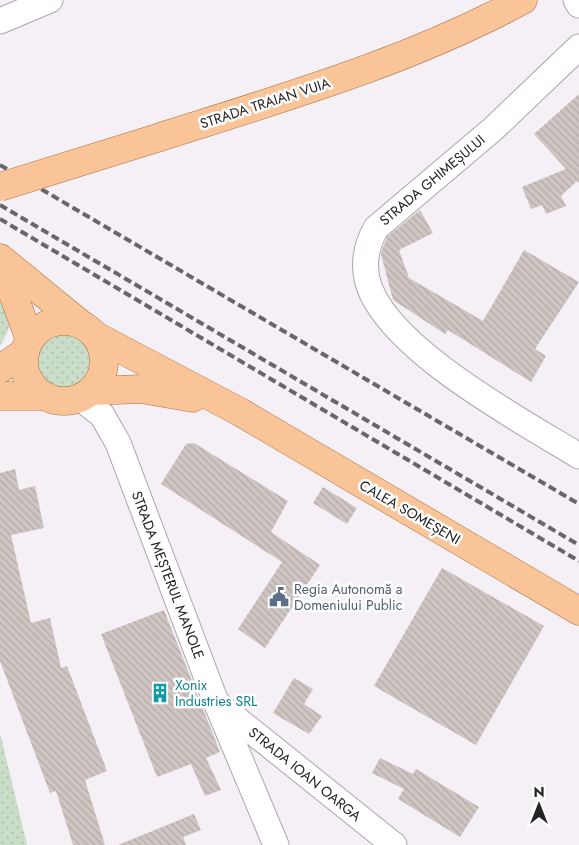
<svg xmlns="http://www.w3.org/2000/svg" width="579" height="845" viewBox="0 0 579 845" font-family="Jost,sans-serif">
<style>
.grass{fill:url(#grass-dots)}
.building{fill:url(#building-back-hatch)}
.lines{fill:none;stroke-linecap:round;stroke-linejoin:round}
.minor-casing{stroke:#aca6ac;stroke-width:27}
.major-casing{stroke:#ac7242;stroke-width:29}
.minor{stroke:#fff;stroke-width:25}
.major{stroke:#f9c497;stroke-width:28}
.rail{stroke:#69666a;stroke-width:4;stroke-dasharray:8 4;stroke-linecap:butt}
.major-bridge-casing{stroke:#ac7242;stroke-width:29;stroke-linecap:butt}
.major-bridge{stroke:#f9c497;stroke-width:28}
.labels{text-anchor:middle;dominant-baseline:central;stroke-width:5;stroke-linejoin:round;paint-order:stroke}
.street-label{font-size:14px;fill:#252325;stroke:#fff}
.service-label{font-size:14px;fill:#4e5e75;stroke:#fff;text-anchor:start}
.culture-label{font-size:14px;fill:#0d838f;stroke:#fff;text-anchor:start}
</style>
<defs>
<pattern id="grass-dots" width="8" height="8" patternUnits="userSpaceOnUse" patternTransform="scale(1.25)"><rect width="8" height="8" fill="#caddc8"/><path d="M2 2h.1M6 6h.1" fill="none" stroke="#adbdac" stroke-width="1.8" stroke-linecap="round"/></pattern>
<pattern id="building-back-hatch" width="6" height="6" patternUnits="userSpaceOnUse" patternTransform="scale(1.25)"><rect width="6" height="6" fill="#cfc6c3"/><path d="M-1 5l2 2M0 0l6 6M5-1l2 2" fill="none" stroke="#b2aaa7"/></pattern>
</defs>
<rect width="100%" height="100%" fill="#f5eff6"/>
<g class="grass">
<path d="M 0,288 C 13,312 15,321 0,346 Z"/>
<circle cx="64" cy="361" r="32"/>
<polygon points="0,733 27,845 0,845"/>
</g>
<g class="building">
<polygon points="579,94 579,183 577,181 561,196 566,206 546,214 542,205 531,209 522,187 566,169 534,134"/>
<polygon points="420,210 433,233 399,250 409,278 483,321 524,250 579,282 535,349 546,356 531,382 448,330 445,334 393,300 381,254 382,250 387,237"/>
<polygon points="194,443 288,501 271,532 320,565 265,648 238,629 282,562 161,484 186,444"/>
<polygon points="15,469 19,490 35,486 44,528 11,535 31,623 50,618 61,668 67,666 107,771 85,780 105,845 73,845 56,791 50,793 0,661 0,473"/>
<polygon points="323,487 357,508 347,524 313,503"/>
<polygon points="442,568 544,626 476,745 374,686"/>
<polygon points="164,610 220,752 206,758 221,790 205,796 191,764 157,777 101,634"/>
<polygon points="294,678 313,689 304,704 322,716 309,734 273,713"/>
<polygon points="380,758 413,774 416,769 479,807 460,837 398,799 404,789 372,773"/>
<polygon points="194,814 201,830 183,837 186,845 118,845"/>
</g>
<g class="lines">
<defs>
<g id="minor">
<polyline points="576,0 579,5"/>
<polyline points="0,21 50,0"/>
<path d="M 579,47 L 493,129 L 376,228 C 367,244 363,260 367,279 C 382,346 522,421 579,456"/>
<polyline points="80,398 102,415 118,443 216,702 276,845"/>
<polyline points="218,704 394,845"/>
</g>
<g id="major">
<path d="M 154,139 C 279,99 406,63 523,0"/>
<polyline points="0,258 82,325"/>
<polyline points="0,274 12,291 30,340"/>
<circle cx="64" cy="361" r="40"/>
<polyline points="96,336 240,412 579,611"/>
<polyline points="0,369 25,352"/>
<polyline points="91,391 141,389 193,398"/>
<polyline points="0,396 45,396"/>
</g>
</defs>
<use href="#minor" class="minor-casing"/>
<use href="#major" class="major-casing"/>
<use href="#minor" class="minor"/>
<use href="#major" class="major"/>
<g class="rail">
<polyline points="0,165 579,504"/>
<polyline points="0,205 579,545"/>
<polyline points="0,219 579,561"/>
</g>
<defs>
<polyline id="major-bridge" points="0,187 154,139"/>
</defs>
<use href="#major-bridge" class="major-bridge-casing"/>
<use href="#major-bridge" class="major-bridge"/>
</g>
<defs>
<symbol id="civic-bare" viewBox="-9 -9 18 18"><path d="M-.6-6.5H3V-4.5H.6V-3L4-1V1h2V6H-6V1h2V-1L-.6-3ZM-1.2 2.5V6h2.4V2.5Z" fill="#5c6f8a" stroke="#fff" stroke-width="2.5" paint-order="stroke"/></symbol>
<symbol id="building-bare" viewBox="-9 -9 18 18"><path d="M-4-6H4V6H1V3H-1V6H-4ZM-2.5-4.3h1.7v1.8h-1.7ZM.8-4.3h1.7v1.8H.8ZM-2.5-1h1.7V.8h-1.7ZM.8-1h1.7V.8H.8Z" fill="#0f9aa8" stroke="#fff" stroke-width="2.5" paint-order="stroke"/></symbol>
</defs>
<g fill-rule="evenodd">
<use href="#civic-bare" x="265" y="583" width="28" height="28"/>
<use href="#building-bare" x="146" y="679" width="28" height="28"/>
</g>
<g class="labels">
<g class="street-label">
<text transform="translate(265 103) rotate(-18)">STRADA TRAIAN VUIA</text>
<text transform="translate(432 180) rotate(-40)">STRADA GHIMEȘULUI</text>
<text transform="translate(410 512) rotate(30)">CALEA SOMEȘENI</text>
<text transform="translate(168 575) rotate(69)">STRADA MEȘTERUL MANOLE</text>
<text transform="translate(305 774) rotate(39)">STRADA IOAN OARGA</text>
</g>
<g class="service-label">
<text x="294" y="589">Regia Autonomă a<tspan x="294" dy="16">Domeniului Public</tspan></text>
</g>
<g class="culture-label">
<text x="175" y="685">Xonix<tspan x="175" dy="16">Industries SRL</tspan></text>
</g>
</g>
<g transform="translate(539 805)" stroke="#ffffff" stroke-width="4" paint-order="stroke">
<path d="M0-4L9 19L0 12L-9 19Z" fill="#252325"/>
<text y="-8" font-size="14" font-weight="bold" text-anchor="middle" fill="#252325">N</text>
</g>
</svg>
